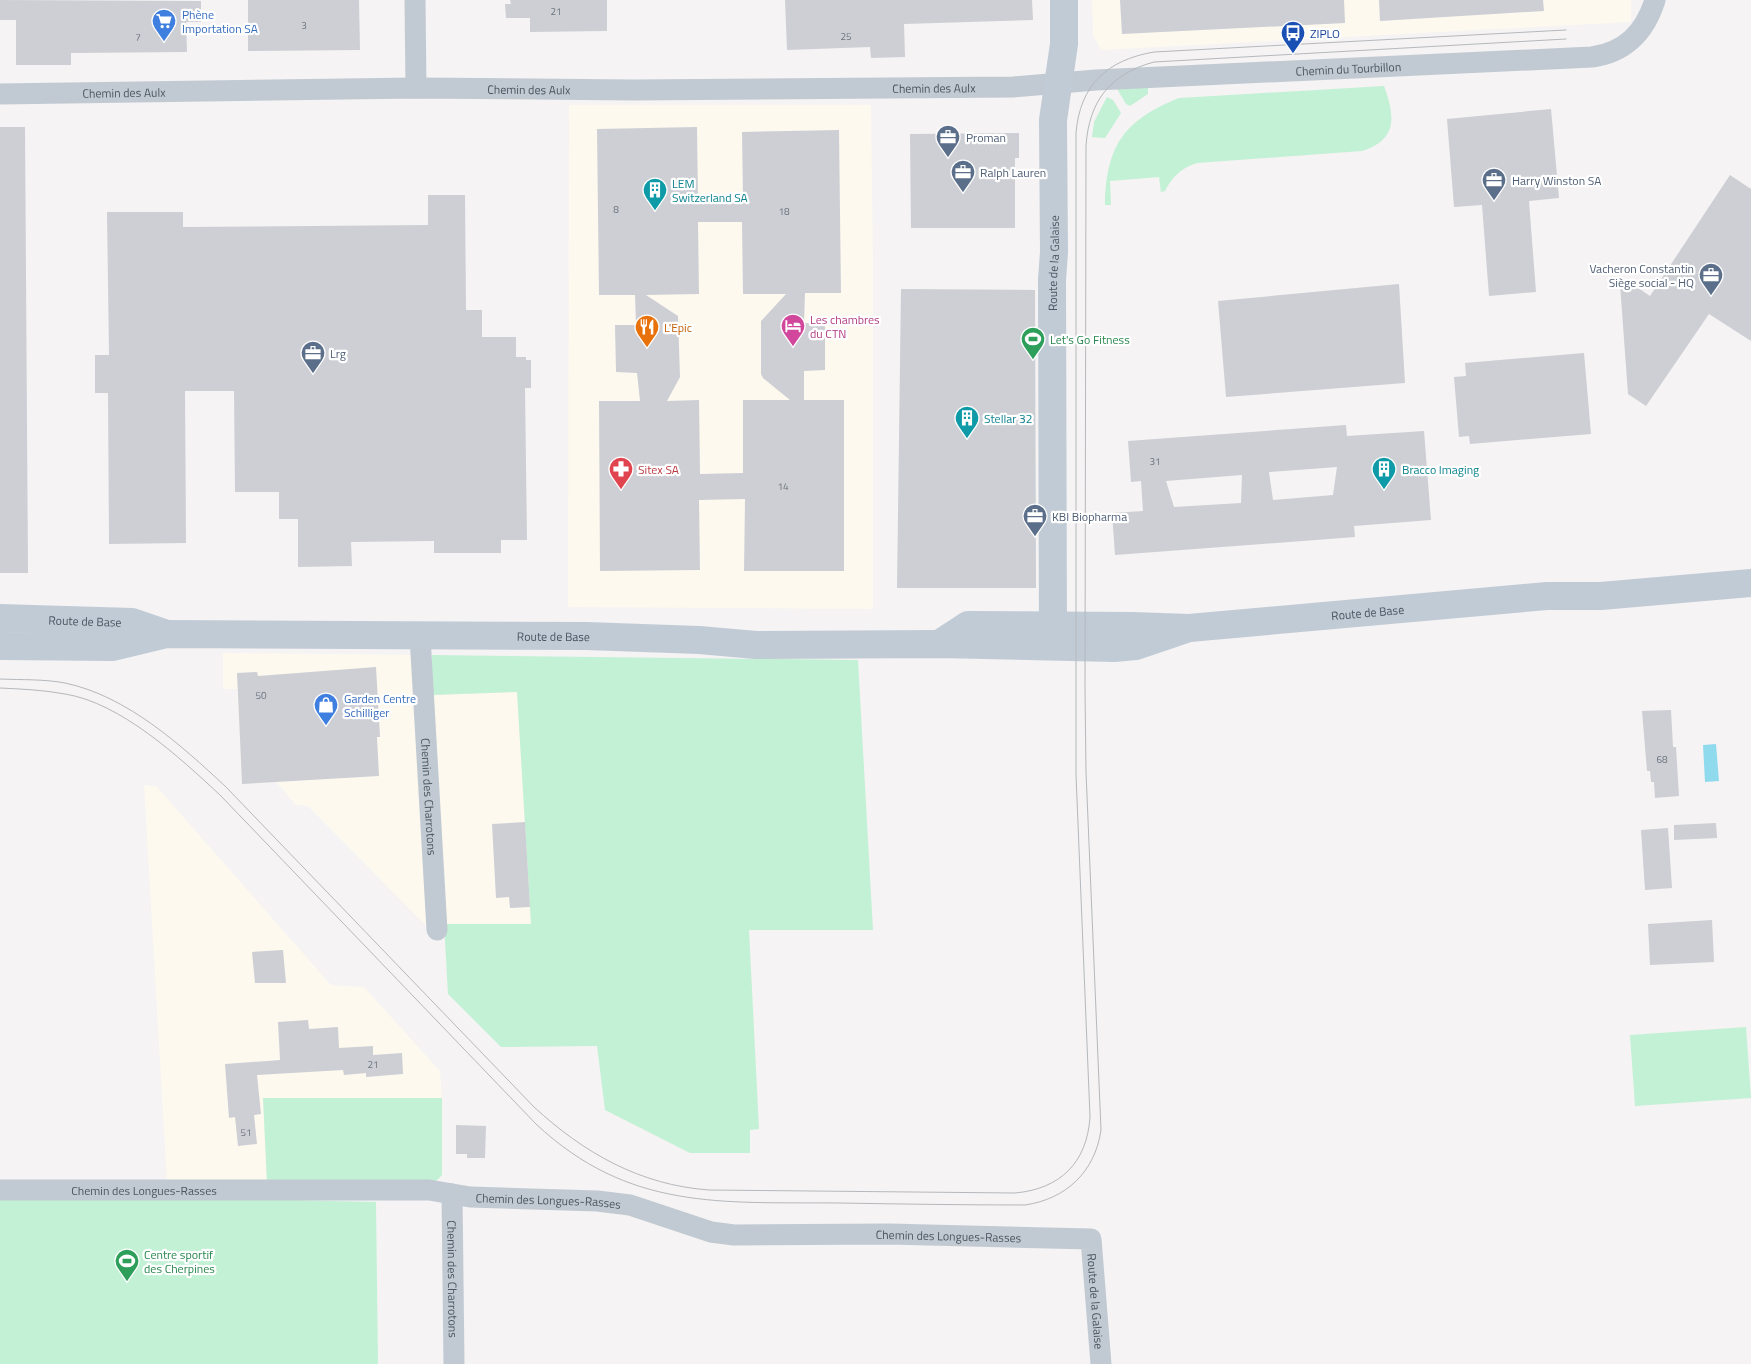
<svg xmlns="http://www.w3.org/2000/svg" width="1751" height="1364" viewBox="0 0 1751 1364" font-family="'Titillium Web',sans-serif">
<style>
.commercial{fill:#fdf9ef}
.green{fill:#c3f1d5}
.water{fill:#90daee}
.building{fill:#cdcfd5;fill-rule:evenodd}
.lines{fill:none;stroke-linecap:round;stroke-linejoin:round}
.street{stroke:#c1cad2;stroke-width:21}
.secondary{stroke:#c1cbd6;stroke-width:28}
.tram{stroke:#b5b8bd;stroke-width:1}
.labels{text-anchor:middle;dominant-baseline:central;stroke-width:4.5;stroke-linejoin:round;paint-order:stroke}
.number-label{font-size:10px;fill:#6b747e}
.shop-label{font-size:12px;fill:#366cbe;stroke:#fff;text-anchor:start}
.transit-label{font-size:12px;fill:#164399;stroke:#fff;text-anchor:start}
.street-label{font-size:12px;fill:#4a5661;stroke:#fff}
.service-label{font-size:12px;fill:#4e5e75;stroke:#fff;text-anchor:start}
.culture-label{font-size:12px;fill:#0d838f;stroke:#fff;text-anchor:start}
.hotel-label{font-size:12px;fill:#b23c85;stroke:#fff;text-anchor:start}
.food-label{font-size:12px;fill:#c56008;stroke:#fff;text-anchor:start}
.leisure-label{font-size:12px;fill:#27864d;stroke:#fff;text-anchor:start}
.health-label{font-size:12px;fill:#be3a42;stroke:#fff;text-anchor:start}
</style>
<rect width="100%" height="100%" fill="#f5f3f3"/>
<g class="commercial">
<polygon points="1092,0 1631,0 1631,22 1101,50 1093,35"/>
<polygon points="569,105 871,105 873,263 873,609 568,607"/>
<polygon points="223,653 432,655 432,695 517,692 531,924 445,924 428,928 308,806 296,805 276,782 242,784 237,689 223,689"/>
<polygon points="144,785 156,786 331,985 364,987 440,1071 442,1098 263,1098 267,1183 167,1182"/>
</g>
<g class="green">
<polygon points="1148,84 1148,94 1130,106 1126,104 1116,87"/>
<path d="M 1384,86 C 1395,116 1398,140 1362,151 L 1197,163 C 1181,168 1172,177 1165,191 L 1161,192 L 1159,177 L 1110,181 L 1111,205 L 1105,205 C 1106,146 1124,120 1179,98 Z"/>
<polygon points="1107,97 1113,100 1121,113 1105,138 1092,137 1094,122"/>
<polygon points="432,655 858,660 873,930 749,930 759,1129 750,1130 750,1153 690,1153 605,1110 597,1046 501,1047 448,994 444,924 531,924 517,692 432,695"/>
<polygon points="1746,1027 1751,1098 1635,1106 1630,1035"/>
<polygon points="263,1098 442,1098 442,1175 436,1181 267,1183"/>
<polygon points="253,1199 376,1202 378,1364 0,1364 0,1200"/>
</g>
<polygon class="water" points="1716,744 1719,781 1705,782 1703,745"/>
<g class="building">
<polygon points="0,0 201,1 201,22 186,22 187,52 71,53 71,65 16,65 16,20 0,20"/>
<polygon points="248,0 359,0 360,50 248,51"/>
<polygon points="510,0 607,0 607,31 530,32 530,18 506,18 505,4 511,4"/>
<polygon points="785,0 1032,0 1033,20 904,24 905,57 871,58 870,47 787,50"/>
<polygon points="1120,0 1344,0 1345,23 1122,34"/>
<polygon points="1379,0 1543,0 1544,11 1380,21"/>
<polygon points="1551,109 1559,198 1529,201 1536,292 1489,296 1482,205 1454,207 1447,119"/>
<polygon points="0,127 25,127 28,573 0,573"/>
<path d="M 697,127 L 698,200 L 743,200 L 742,132 L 839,130 L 841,293 L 805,293 L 804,323 L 825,323 L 825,370 L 804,371 L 804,400 L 844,400 L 844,571 L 744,571 L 745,499 L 699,500 L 700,570 L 600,571 L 599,401 L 640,401 L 637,373 L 616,372 L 615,325 L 636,325 L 635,295 L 599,295 L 597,129 ZM 698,222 L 742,222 L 743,294 L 786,294 L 761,321 L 761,374 L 763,378 L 790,400 L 743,400 L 743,473 L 700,474 L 699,400 L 667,401 L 680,377 L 678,316 L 646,295 L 699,294 Z"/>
<polygon points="1019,133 1019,158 1015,158 1015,228 911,228 910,134"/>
<polygon points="1730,175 1751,189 1751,341 1709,314 1646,406 1628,394 1620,284 1631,283 1650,296"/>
<polygon points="428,195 465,195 466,310 482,310 482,337 516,337 516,357 526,357 526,360 531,360 531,388 525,388 527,540 501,540 501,553 434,553 434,541 351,542 352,566 298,567 298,519 279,519 279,492 235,492 234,391 185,391 186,543 109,544 108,393 95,393 95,355 109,355 107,212 183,212 183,227 428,225"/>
<polygon points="1399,284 1405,383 1226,397 1218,301"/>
<polygon points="901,289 1035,290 1036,588 897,588"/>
<polygon points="1584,353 1591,434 1470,444 1469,436 1459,437 1454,377 1466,376 1465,363"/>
<path d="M 1346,425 L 1347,436 L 1424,431 L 1431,520 L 1354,526 L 1355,537 L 1115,555 L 1112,513 L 1143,511 L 1141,481 L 1131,482 L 1128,441 ZM 1337,467 L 1333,495 L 1273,500 L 1269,472 ZM 1242,475 L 1241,503 L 1174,507 L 1166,481 Z"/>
<polygon points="376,667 380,737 377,737 379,776 242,784 237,673 257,672 258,676"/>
<polygon points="1671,710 1673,747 1676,747 1679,796 1655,798 1654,782 1651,782 1650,771 1647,771 1642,711"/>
<polygon points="525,822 530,907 510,908 509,897 496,898 492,824"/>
<polygon points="1716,823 1717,838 1674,840 1674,825"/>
<polygon points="1668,828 1672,888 1645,890 1641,830"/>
<polygon points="1712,920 1714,962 1650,965 1648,924"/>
<polygon points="283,950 286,983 255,983 252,952"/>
<polygon points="308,1020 309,1029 338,1027 339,1048 373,1046 373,1055 402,1053 403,1074 366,1077 366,1073 344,1075 343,1070 257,1075 261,1114 254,1115 257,1144 238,1146 235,1117 229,1118 225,1064 280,1060 278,1022"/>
<polygon points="456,1125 486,1126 485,1158 467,1158 467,1154 456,1154"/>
</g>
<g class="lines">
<g class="street">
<polyline points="415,0 416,88"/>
<path id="s1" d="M 0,94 L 416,88 L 633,90 L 1013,87 L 1096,80 L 1592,57 C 1626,52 1645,32 1655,0"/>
<path id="s2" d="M 420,636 L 437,930"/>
<path id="s3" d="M 0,1190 L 429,1190 L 470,1197 L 597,1201 L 630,1205 L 711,1232 L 734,1235 L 889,1234 L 1091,1239 L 1101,1364"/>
<path id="s4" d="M 452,1194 L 454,1364"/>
</g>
<g class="secondary">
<path id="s5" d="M 0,618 L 132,622 L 167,634"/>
<path id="s6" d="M 1053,643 L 1052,280 L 1054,252 L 1053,120 L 1064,44 L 1064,0"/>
<path id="s7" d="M 939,644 L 968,625 L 1133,626 L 1189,628 L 1547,596 L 1601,596 L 1751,583"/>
<path id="s8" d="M 0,646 L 113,647 L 167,634 L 586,636 L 699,640 L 756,645 L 939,644 L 1114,648 L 1136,646 L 1189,628"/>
</g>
<g class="tram">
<path d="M 0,679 C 22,680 44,679 65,683 C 127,696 181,745 226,787 L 534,1107 C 584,1153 640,1185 709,1190 L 1015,1193 C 1060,1189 1087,1163 1090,1117 L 1076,775 L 1076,133 C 1080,85 1107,60 1154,52 L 1566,30"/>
<path d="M 0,688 C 21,689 44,690 65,694 C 121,703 179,757 220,795 L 536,1124 C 629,1211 721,1202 839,1203 C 901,1204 963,1205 1025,1205 C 1066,1199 1095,1172 1101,1130 L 1086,772 L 1085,689 L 1086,146 C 1089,101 1110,74 1154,62 L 1566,39"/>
</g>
</g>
<defs>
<symbol id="supermarket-pin" viewBox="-11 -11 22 30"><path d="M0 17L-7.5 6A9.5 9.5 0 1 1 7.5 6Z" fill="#3f7fe0" stroke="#fff"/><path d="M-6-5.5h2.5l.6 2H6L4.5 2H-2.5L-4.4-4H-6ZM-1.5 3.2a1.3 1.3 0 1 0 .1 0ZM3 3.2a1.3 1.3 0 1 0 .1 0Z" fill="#fff"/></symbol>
<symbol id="bus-pin" viewBox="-11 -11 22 30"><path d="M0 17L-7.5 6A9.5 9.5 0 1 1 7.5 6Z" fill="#1a4fb4" stroke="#fff"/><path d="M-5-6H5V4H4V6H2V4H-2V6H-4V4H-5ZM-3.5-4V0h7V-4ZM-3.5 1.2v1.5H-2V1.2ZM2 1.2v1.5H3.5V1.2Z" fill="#fff"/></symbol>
<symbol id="office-pin" viewBox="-11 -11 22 30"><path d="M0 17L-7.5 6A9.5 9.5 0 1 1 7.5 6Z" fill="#5c6f8a" stroke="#fff"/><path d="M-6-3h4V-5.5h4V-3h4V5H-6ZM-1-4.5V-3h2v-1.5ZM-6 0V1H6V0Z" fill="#fff"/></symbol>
<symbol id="building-pin" viewBox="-11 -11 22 30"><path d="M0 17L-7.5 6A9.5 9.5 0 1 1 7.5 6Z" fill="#0f9aa8" stroke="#fff"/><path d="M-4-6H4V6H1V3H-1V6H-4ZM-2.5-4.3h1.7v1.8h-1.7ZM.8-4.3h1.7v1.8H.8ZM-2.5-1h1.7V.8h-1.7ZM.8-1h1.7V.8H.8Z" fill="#fff"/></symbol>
<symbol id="hotel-pin" viewBox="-11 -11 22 30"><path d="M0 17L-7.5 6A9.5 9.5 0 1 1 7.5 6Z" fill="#d1479c" stroke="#fff"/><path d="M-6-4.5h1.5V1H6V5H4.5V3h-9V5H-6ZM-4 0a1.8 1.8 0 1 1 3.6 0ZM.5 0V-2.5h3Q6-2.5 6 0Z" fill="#fff"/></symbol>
<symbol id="restaurant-pin" viewBox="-11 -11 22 30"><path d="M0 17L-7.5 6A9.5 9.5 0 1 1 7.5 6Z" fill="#e8710a" stroke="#fff"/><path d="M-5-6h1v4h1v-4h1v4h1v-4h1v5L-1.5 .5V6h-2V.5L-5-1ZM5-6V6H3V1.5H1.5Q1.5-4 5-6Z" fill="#fff"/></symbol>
<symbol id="stadium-pin" viewBox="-11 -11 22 30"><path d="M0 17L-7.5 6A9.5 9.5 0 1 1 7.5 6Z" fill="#2e9e5b" stroke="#fff"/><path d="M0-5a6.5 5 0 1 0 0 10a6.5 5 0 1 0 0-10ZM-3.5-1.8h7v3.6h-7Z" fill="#fff"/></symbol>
<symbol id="pharmacy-pin" viewBox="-11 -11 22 30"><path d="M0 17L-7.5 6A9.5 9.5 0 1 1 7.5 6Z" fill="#e0444e" stroke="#fff"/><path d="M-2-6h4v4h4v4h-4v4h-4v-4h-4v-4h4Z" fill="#fff"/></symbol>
<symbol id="shop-pin" viewBox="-11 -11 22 30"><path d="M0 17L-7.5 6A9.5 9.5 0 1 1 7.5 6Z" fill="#3f7fe0" stroke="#fff"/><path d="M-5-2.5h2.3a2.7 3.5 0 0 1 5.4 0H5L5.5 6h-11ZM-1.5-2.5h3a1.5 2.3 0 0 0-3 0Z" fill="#fff"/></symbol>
</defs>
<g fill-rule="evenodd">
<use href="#supermarket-pin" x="150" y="7" width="28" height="38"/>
<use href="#bus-pin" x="1279" y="19" width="28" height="38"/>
<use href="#office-pin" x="934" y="123" width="28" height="38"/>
<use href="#office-pin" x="949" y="158" width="28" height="38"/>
<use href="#office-pin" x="1480" y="166" width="28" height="38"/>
<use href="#building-pin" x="641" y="176" width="28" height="38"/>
<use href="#office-pin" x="1697" y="261" width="28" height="38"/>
<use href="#hotel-pin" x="779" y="312" width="28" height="38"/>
<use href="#restaurant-pin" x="633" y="313" width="28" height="38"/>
<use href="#stadium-pin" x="1019" y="325" width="28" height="38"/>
<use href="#office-pin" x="299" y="339" width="28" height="38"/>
<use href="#building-pin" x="953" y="404" width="28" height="38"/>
<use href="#pharmacy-pin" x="607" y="455" width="28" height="38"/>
<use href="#building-pin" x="1370" y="455" width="28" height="38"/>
<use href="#office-pin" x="1021" y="502" width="28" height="38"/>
<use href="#shop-pin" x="312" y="691" width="28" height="38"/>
<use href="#stadium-pin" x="113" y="1247" width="28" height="38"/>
</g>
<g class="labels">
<g class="number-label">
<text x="556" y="11">21</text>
<text x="304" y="25">3</text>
<text x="846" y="36">25</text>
<text x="138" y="37">7</text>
<text x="616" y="209">8</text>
<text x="784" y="211">18</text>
<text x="1155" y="461">31</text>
<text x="783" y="486">14</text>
<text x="261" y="695">50</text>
<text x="1662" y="759">68</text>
<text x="373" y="1064">21</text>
<text x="246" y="1132">51</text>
</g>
<g class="shop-label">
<text x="182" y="14">Phène<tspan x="182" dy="14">Importation SA</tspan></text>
<text x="344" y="698">Garden Centre<tspan x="344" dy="14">Schilliger</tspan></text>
</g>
<g class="transit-label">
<text x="1310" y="33">ZIPLO</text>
</g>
<g class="street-label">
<text stroke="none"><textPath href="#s1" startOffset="1349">Chemin du Tourbillon</textPath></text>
<text stroke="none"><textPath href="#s1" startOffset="934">Chemin des Aulx</textPath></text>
<text stroke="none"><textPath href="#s1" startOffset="529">Chemin des Aulx</textPath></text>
<text stroke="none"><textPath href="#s1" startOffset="124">Chemin des Aulx</textPath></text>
<text stroke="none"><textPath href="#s6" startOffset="380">Route de la Galaise</textPath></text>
<text stroke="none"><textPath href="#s7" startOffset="435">Route de Base</textPath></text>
<text stroke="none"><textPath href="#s5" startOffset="85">Route de Base</textPath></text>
<text stroke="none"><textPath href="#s8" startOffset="555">Route de Base</textPath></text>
<text stroke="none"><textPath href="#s2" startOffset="161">Chemin des Charrotons</textPath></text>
<text stroke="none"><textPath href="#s3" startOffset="144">Chemin des Longues-Rasses</textPath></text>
<text stroke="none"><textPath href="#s3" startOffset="549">Chemin des Longues-Rasses</textPath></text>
<text stroke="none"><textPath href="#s3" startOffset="954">Chemin des Longues-Rasses</textPath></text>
<text stroke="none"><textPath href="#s4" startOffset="85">Chemin des Charrotons</textPath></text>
<text stroke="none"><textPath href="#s3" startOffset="1159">Route de la Galaise</textPath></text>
</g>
<g class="service-label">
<text x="966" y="137">Proman</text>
<text x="980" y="172">Ralph Lauren</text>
<text x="1512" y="180">Harry Winston SA</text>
<text x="1694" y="268" text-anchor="end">Vacheron Constantin<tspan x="1694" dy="14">Siège social - HQ</tspan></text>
<text x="330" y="353">Lrg</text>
<text x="1052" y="516">KBI Biopharma</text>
</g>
<g class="culture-label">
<text x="672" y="183">LEM<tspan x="672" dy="14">Switzerland SA</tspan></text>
<text x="984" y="418">Stellar 32</text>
<text x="1402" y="469">Bracco Imaging</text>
</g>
<g class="hotel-label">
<text x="810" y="319">Les chambres<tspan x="810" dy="14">du CTN</tspan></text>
</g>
<g class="food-label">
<text x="664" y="327">L'Epic</text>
</g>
<g class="leisure-label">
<text x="1050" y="339">Let's Go Fitness</text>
<text x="144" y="1254">Centre sportif<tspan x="144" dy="14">des Cherpines</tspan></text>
</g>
<g class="health-label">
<text x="638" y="469">Sitex SA</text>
</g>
</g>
</svg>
